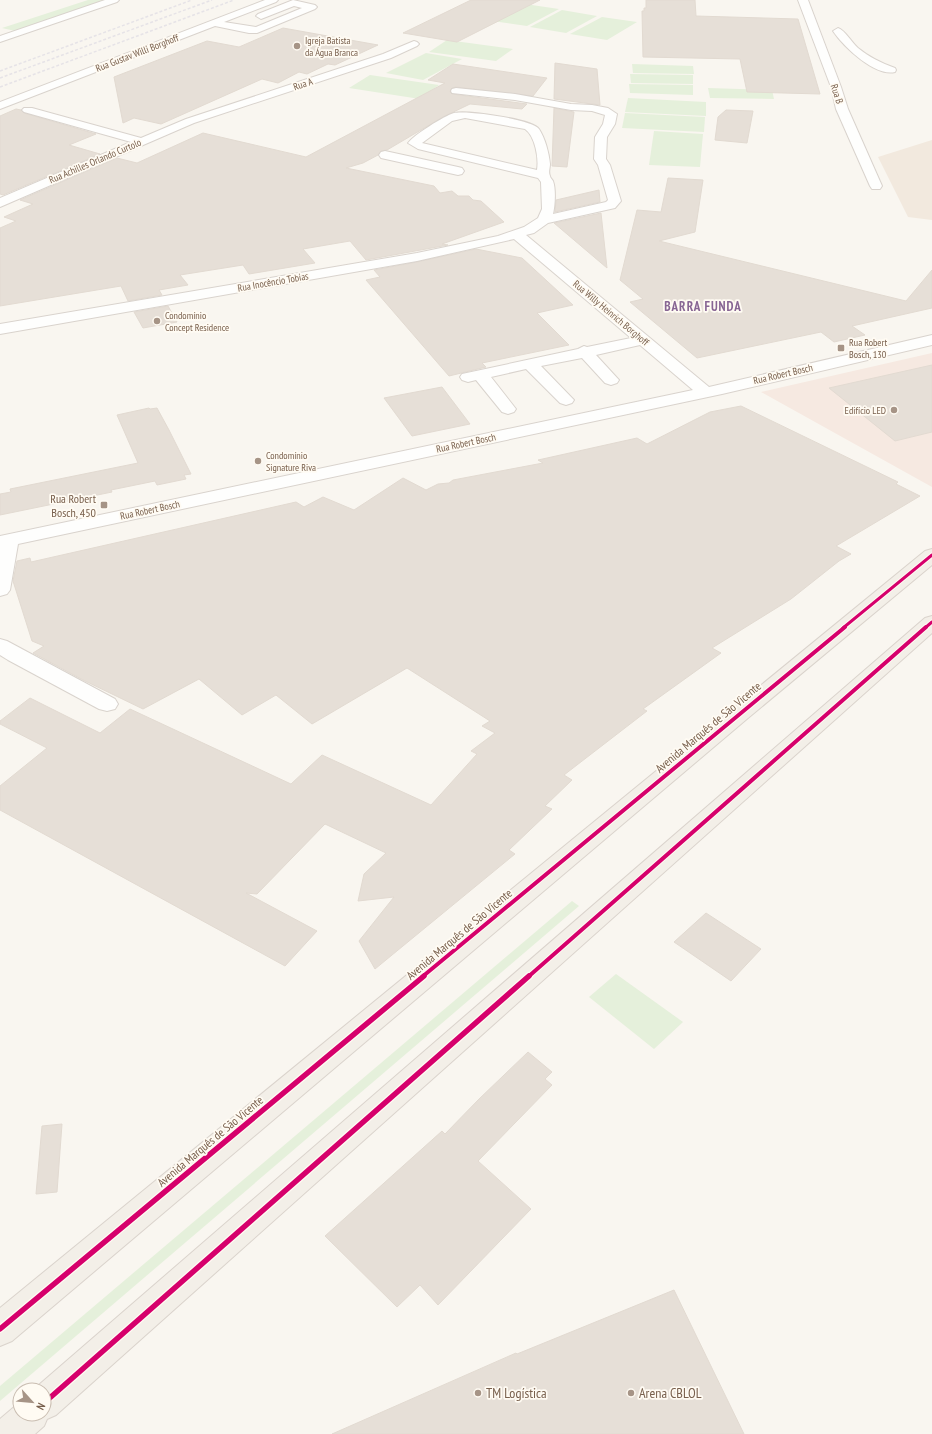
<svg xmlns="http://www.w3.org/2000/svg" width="932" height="1434" viewBox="0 0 932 1434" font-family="'PT Sans Narrow',sans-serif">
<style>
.residential{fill:#f2e9de}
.commercial{fill:#f6e9e1}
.green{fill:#e5f0db}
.building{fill:#e6dfd7;stroke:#e2dad1}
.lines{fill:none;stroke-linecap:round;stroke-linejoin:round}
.minor-casing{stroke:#d9d3cd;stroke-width:2}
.major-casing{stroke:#dad3cc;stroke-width:2}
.minor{fill:#fefefd;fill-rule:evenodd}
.major{fill:#f3efe8;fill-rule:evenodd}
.rail{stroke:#e6e3e7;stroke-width:1.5;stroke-dasharray:3 2;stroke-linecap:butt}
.cycleway-far2-casing{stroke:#fffbf3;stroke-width:5}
.cycleway-far1-casing{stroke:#fffbf3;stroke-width:6}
.cycleway-casing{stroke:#fffbf3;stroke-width:8}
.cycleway-far2{stroke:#d6006c;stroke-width:3}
.cycleway-far1{stroke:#d6006c;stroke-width:4}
.cycleway{stroke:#d6006c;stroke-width:5.5}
.poi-dot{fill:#a69486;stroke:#fffbf3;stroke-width:1.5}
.labels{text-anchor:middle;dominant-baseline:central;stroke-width:3.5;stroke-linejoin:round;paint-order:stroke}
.far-poi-label{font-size:10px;fill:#79604d;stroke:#fffbf3;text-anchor:start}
.far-street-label{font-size:10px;fill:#79604d;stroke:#fffbf3}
.poi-label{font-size:12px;fill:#79604d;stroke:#fffbf3;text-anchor:end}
.street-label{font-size:12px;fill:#79604d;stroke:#fffbf3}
.far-district-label{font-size:13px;font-weight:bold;letter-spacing:1px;fill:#886694;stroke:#fffbf3}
.near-poi-label{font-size:14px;fill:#79604d;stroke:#fffbf3;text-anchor:start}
</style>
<rect width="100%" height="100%" fill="#f9f6f0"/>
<polygon class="residential" points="932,140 932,220 908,217 878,157"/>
<polygon class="commercial" points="932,353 932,487 761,392"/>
<g class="green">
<polygon points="88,0 104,0 15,31 2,28"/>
<polygon points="525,4 559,9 527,26 492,21"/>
<polygon points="562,10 597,16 566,33 530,27"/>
<polygon points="602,17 637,22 607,40 570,34"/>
<polygon points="447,40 513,49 496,61 429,52"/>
<polygon points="426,53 462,59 423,80 386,73"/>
<polygon points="632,64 693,66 694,74 633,73"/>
<polygon points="630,74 693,75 693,84 631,83"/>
<polygon points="370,75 439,85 420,99 349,88"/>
<polygon points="629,84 693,85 693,95 630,93"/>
<polygon points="708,88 772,90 774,99 710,98"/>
<polygon points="628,98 706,102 706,116 625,112"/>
<polygon points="625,113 705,117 704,132 622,128"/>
<polygon points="654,131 703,134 700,167 649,165"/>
<polygon points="572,901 579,906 0,1401 0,1386"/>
<polygon points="616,974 683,1022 654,1049 589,997"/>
</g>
<g class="building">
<polygon points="471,0 540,0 457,42 403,33"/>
<polygon points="646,0 695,0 696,16 798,19 820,94 747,92 740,59 643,57 642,11 644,11 644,8 646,8"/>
<polygon points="283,28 378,45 335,65 328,64 307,74 299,72 278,83 262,79 161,124 134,118 123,123 114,77 207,41 239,47"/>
<polygon points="555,63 597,69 600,105 554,99"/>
<polygon points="453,64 547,78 533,96 456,87 452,88 450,92 452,94 527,104 522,109 470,104 443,117 387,150 381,151 378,155 363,163 346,168 434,186 440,193 452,191 458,196 469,196 473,200 481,201 504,222 442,244 448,245 366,260 350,241 303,249 315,263 249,274 243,265 180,275 188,285 159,290 162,295 128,301 121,286 0,306 0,228 16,221 4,217 33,204 20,200 117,158 137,163 203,133 306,157 445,83 428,80"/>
<polygon points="554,108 574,112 567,167 552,166"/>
<polygon points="16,109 21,110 24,113 96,134 69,145 100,154 3,195 0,194 0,116"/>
<polygon points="726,110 753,111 747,143 715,140 718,117"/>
<polygon points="668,178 703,180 695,232 659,241 906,301 932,270 932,308 852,326 865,335 834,342 821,332 697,358 630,302 643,299 620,280 637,210 661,212"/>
<polygon points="599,190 600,202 555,212 556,200"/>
<polygon points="601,213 607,268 554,223"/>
<polygon points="476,249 522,258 573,305 537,313 569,345 482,363 486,367 449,376 366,280 380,277 374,270 417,262"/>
<polygon points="168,306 177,322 143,328 134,312"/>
<polygon points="932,365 932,432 895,441 829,388"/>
<polygon points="442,387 470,424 412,436 384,398"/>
<polygon points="741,406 898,482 896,484 920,496 836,546 851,554 839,561 791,599 712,648 721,653 643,709 647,711 564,775 572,780 545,806 552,809 509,850 515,854 375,969 359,941 394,897 358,901 364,874 386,853 325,824 257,894 246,893 317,931 285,966 0,810 0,786 47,748 0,724 0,721 30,698 100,733 130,709 291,784 322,755 431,805 477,754 471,751 495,733 482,726 490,721 407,668 312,724 276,695 242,715 199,679 143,709 83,680 33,653 44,646 32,641 13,581 17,561 30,558 31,562 296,502 304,507 323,497 354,510 403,478 426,490 438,484 449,483 453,480 543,463 538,460 637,438 647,444 710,412"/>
<polygon points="149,408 150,409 157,408 169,430 191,474 184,475 186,479 157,485 155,481 111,490 112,492 0,515 0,494 11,492 10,489 138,463 117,415"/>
<polygon points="706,913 761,949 731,981 674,942"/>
<polygon points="528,1052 552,1072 545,1079 552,1085 478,1161 531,1209 438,1305 420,1285 397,1307 325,1236 442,1131 445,1134 479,1099"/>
<polygon points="62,1124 57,1192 36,1194 42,1126"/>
<polygon points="674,1290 744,1434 332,1434 516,1353 517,1354"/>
</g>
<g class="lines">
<defs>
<g id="minor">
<polygon points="105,0 119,0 117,2 0,42 0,36"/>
<polygon points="265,0 278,0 276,2 224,22 256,27 302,8 294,6 261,19 256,16 258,14 293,0 315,5 317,7 315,9 257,33 249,33 215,26 0,109 0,102"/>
<polygon points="798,0 808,0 841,87 848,109 882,186 880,189 872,189 870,186 836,109 831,87"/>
<path d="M 838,28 C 845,30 852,43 858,48 C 869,57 881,63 895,68 L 896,70 L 895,72 C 875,77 843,46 833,31 Z"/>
<polygon points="414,41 417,42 419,44 417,46 391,58 194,123 0,207 0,198 131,142 24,112 22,110 24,108 32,108 141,138 186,119 383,54"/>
<path d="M 456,88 L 515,94 L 571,104 L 592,105 L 608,108 L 617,114 L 615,124 L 607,137 L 606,159 L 610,165 L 621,201 L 615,208 L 548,223 L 534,233 L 526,235 L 709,387 L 932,335 L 932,345 L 722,394 L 18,544 L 10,590 L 7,594 L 0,596 L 0,536 L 693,390 L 640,345 L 596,355 L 619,380 L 617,383 L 611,385 L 605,383 L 582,358 L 541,366 L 574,400 L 572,403 L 566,405 L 560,403 L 526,369 L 491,377 L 516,409 L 514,412 L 508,414 L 502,412 L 476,380 L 468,382 L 462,380 L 460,377 L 462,374 L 578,349 L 584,346 L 587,347 L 631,338 L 514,239 L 417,261 L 0,334 L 0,324 L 417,253 L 498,236 L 524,227 L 538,218 L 542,209 L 541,182 L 538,178 L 418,149 L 408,143 C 414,135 444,116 454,113 C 466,110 532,119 539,129 C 545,138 549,153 550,164 C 550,168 548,172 550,176 C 550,178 552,179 553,181 C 556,189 555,206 553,214 L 606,202 L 608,200 L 598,165 L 594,159 L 595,137 L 603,124 L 605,115 L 592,111 L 571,110 L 515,100 L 452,93 L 451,91 L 452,89 ZM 465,118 L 525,129 C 535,136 539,158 537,170 L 422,143 L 452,121 Z"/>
<polygon points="385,151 458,167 462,168 464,171 462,174 458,175 381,158 379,155 381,152"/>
<polygon points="0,639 7,641 115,699 118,704 115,709 107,711 99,709 8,660 0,655"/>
</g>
<g id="major">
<polygon points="932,549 932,565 748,718 12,1341 0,1346 0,1308 925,551"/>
<polygon points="932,616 932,633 56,1415 47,1419 44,1426 35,1434 0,1434 0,1419 20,1402 20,1414 44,1414 44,1390 33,1390 925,618"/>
</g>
</defs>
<use href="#minor" class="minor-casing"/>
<use href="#major" class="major-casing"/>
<use href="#minor" class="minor"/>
<use href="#major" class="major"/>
<g class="rail">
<polyline points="0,71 192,0"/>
<polyline points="0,78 212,0"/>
<polyline points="0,87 234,0"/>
</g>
<defs>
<g id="cycleway-far2">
<polyline points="843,628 932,555"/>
<polyline points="925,628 932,622"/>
</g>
<g id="cycleway-far1">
<polyline points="422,977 845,627"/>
<polyline points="528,977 926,627"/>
</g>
<g id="cycleway">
<polyline points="0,1329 424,976"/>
<polyline points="44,1403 529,976"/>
</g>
</defs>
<use href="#cycleway-far2" class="cycleway-far2-casing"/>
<use href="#cycleway-far1" class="cycleway-far1-casing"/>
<use href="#cycleway" class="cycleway-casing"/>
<use href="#cycleway-far2" class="cycleway-far2"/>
<use href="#cycleway-far1" class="cycleway-far1"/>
<use href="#cycleway" class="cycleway"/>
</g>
<g class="poi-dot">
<circle cx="297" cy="46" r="4"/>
<circle cx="157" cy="321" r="4"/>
<rect x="837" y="344" width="8" height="8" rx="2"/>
<circle cx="894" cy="410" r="4"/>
<circle cx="258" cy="461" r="4"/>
<rect x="100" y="501" width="8" height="8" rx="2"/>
<circle cx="478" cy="1393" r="4"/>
<circle cx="631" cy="1393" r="4"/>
</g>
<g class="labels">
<g class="far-poi-label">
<text x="305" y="40">Igreja Batista<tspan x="305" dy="12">da Água Branca</tspan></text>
<text x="165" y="315">Condomínio<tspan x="165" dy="12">Concept Residence</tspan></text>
<text x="849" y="342">Rua Robert<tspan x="849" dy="12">Bosch, 130</tspan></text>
<text x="886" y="410" text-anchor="end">Edifício LED</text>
<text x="266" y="455">Condomínio<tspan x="266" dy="12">Signature Riva</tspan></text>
</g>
<g class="far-street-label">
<text transform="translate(137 53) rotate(-21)">Rua Gustav Willi Borghoff</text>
<text transform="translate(303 84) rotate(-19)">Rua A</text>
<text transform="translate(837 94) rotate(72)">Rua B</text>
<text transform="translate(95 161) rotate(-23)">Rua Achilles Orlando Curtolo</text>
<text transform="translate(273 282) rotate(-10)">Rua Inocêncio Tobias</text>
<text transform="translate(611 313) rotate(40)">Rua Willy Heinrich Borghoff</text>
<text transform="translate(783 374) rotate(-13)">Rua Robert Bosch</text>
<text transform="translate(466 443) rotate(-12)">Rua Robert Bosch</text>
<text transform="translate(150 510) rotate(-12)">Rua Robert Bosch</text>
</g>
<g class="poi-label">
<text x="96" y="498">Rua Robert<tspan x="96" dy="14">Bosch, 450</tspan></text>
</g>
<g class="street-label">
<text transform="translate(708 727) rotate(-40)">Avenida Marquês de São Vicente</text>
<text transform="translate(459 934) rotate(-40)">Avenida Marquês de São Vicente</text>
<text transform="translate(210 1141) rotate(-40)">Avenida Marquês de São Vicente</text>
</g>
<g class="far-district-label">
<text x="703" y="306">BARRA FUNDA</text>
</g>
<g class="near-poi-label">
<text x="486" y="1393">TM Logística</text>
<text x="639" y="1393">Arena CBLOL</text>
</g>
</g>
<g transform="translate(32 1402) rotate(117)"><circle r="19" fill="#fffbf3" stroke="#c9bdb1"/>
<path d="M0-3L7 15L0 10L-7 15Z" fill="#a69486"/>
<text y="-6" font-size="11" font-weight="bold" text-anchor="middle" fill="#79604d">N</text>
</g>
</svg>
